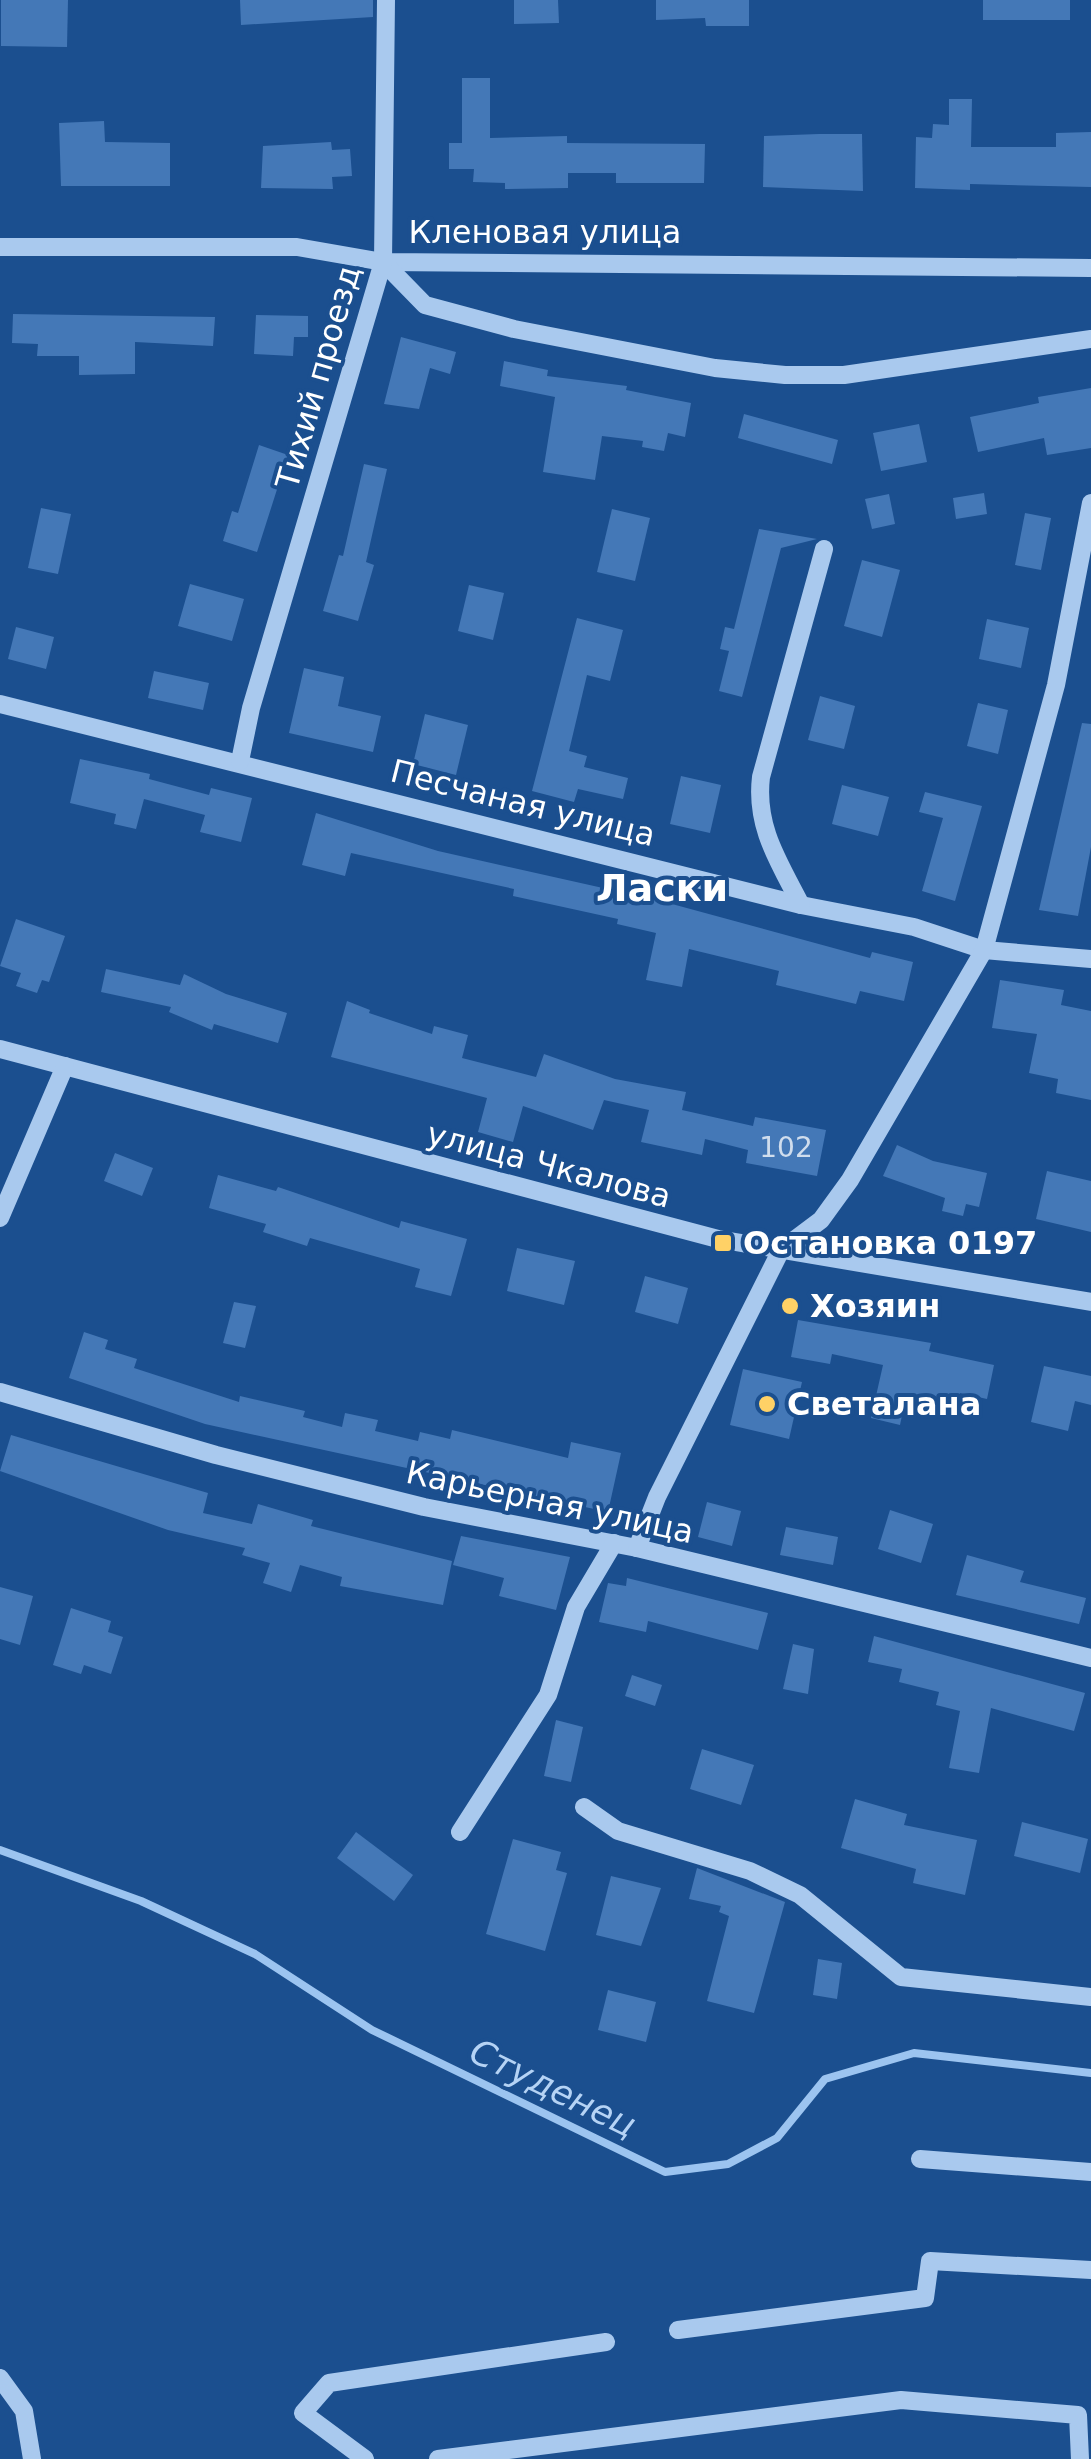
<svg xmlns="http://www.w3.org/2000/svg" width="1091" height="2459" viewBox="0 0 1091 2459" font-family="'DejaVu Sans',sans-serif">
<style>
.lines{fill:none;stroke-linecap:round;stroke-linejoin:round}
.stream{stroke:#9cc4f0;stroke-width:8}
.building{fill:#4478b7}
.minor{stroke:#a9c9ee;stroke-width:18}
.poi-dot{fill:#ffd166;stroke:#1b4f8f;stroke-width:4}
.labels{text-anchor:middle;dominant-baseline:central;stroke-width:8;stroke-linejoin:round;paint-order:stroke}
.number-label{font-size:28px;fill:#d0dded}
.street-label{font-size:32px;fill:#fff;stroke:#1b4f8f}
.poi-label{font-size:32px;font-weight:bold;fill:#fff;stroke:#1b4f8f;text-anchor:start}
.water-label{font-size:35px;font-style:italic;fill:#b5d3f5;stroke:#1b4f8f}
.quarter-label{font-size:38px;font-weight:bold;fill:#fff;stroke:#1b4f8f}
</style>
<rect width="100%" height="100%" fill="#1b4f8f"/>
<g class="lines">
<polyline class="stream" points="0,1850 141,1901 255,1954 372,2030 665,2172 728,2164 777,2138 825,2079 914,2053 1091,2073"/>
</g>
<g class="building">
<polygon points="1,0 68,0 67,47 1,46"/>
<polygon points="240,0 373,0 373,17 241,25"/>
<polygon points="514,0 558,0 559,23 514,24"/>
<polygon points="656,0 749,0 749,26 706,26 705,18 656,20"/>
<rect x="983" y="0" width="87" height="20"/>
<polygon points="462,78 490,78 490,138 567,136 567,143 705,144 704,183 616,183 616,173 568,173 568,188 505,189 505,183 473,182 474,169 449,169 449,143 462,143"/>
<polygon points="949,99 972,99 971,147 1056,147 1056,133 1091,132 1091,187 970,184 970,190 915,188 916,137 932,138 933,124 949,125"/>
<polygon points="104,121 105,142 170,143 170,186 61,186 59,123"/>
<polygon points="819,134 862,134 863,191 763,187 764,136"/>
<polygon points="331,142 332,150 350,149 352,176 332,177 333,189 261,188 263,146"/>
<polygon points="13,314 215,317 213,346 135,342 135,374 79,375 79,356 37,356 38,344 12,343"/>
<polygon points="256,315 308,316 308,337 294,337 293,356 254,354"/>
<polygon points="401,337 456,352 450,374 430,368 419,409 384,404"/>
<polygon points="504,361 548,370 547,376 627,386 626,390 691,403 685,437 668,433 664,451 642,447 643,441 602,436 595,480 543,472 555,397 500,386"/>
<polygon points="1091,388 1091,448 1047,455 1044,438 978,452 970,417 1039,403 1038,397"/>
<polygon points="744,414 838,440 832,464 738,438"/>
<polygon points="919,424 927,462 881,471 873,433"/>
<polygon points="259,445 288,455 257,552 223,541 232,511 238,513"/>
<polygon points="364,464 387,469 366,562 374,565 358,621 323,611 339,555 343,556"/>
<polygon points="984,493 987,514 956,519 953,498"/>
<polygon points="889,494 895,524 872,529 865,499"/>
<polygon points="41,508 71,514 58,574 28,568"/>
<polygon points="612,509 650,518 635,581 597,572"/>
<polygon points="1025,513 1051,518 1041,570 1015,565"/>
<polygon points="759,529 817,539 781,548 742,697 719,691 729,651 720,649 725,627 734,629"/>
<polygon points="862,560 900,570 882,637 844,626"/>
<polygon points="190,584 244,599 232,641 178,626"/>
<polygon points="469,585 504,593 493,640 458,631"/>
<polygon points="577,618 623,630 610,681 587,675 569,751 587,756 584,767 628,778 623,799 578,789 574,802 532,791"/>
<polygon points="987,619 1029,628 1021,668 979,659"/>
<polygon points="16,627 54,637 46,669 8,659"/>
<polygon points="304,668 344,677 338,706 381,716 373,752 289,733"/>
<polygon points="154,671 209,683 203,710 148,698"/>
<polygon points="820,696 855,706 844,749 808,740"/>
<polygon points="978,703 1008,710 998,754 967,746"/>
<polygon points="425,714 468,725 456,775 413,764"/>
<polygon points="1082,723 1091,724 1091,847 1078,916 1039,910"/>
<polygon points="80,759 150,774 149,779 209,795 211,788 252,798 241,842 200,832 205,815 144,799 136,829 114,824 116,814 70,803"/>
<polygon points="681,776 721,785 710,833 670,824"/>
<polygon points="842,785 889,797 878,836 832,824"/>
<polygon points="925,792 982,806 955,901 922,891 943,818 919,812"/>
<polygon points="316,813 438,851 661,901 870,958 872,952 913,962 904,1001 860,991 856,1004 776,985 779,971 689,949 682,987 646,980 656,933 617,924 618,919 513,896 514,889 351,853 345,876 302,865"/>
<polygon points="16,919 65,936 49,982 42,980 37,993 16,986 21,973 0,966"/>
<polygon points="106,969 180,985 184,974 226,994 287,1013 278,1043 214,1024 212,1030 169,1012 171,1007 101,992"/>
<polygon points="1000,980 1064,990 1061,1005 1091,1011 1091,1100 1056,1093 1058,1079 1029,1073 1037,1034 992,1028"/>
<polygon points="347,1001 370,1010 369,1013 432,1034 434,1026 468,1035 462,1058 536,1077 544,1054 615,1079 686,1092 682,1110 753,1126 755,1117 826,1130 817,1176 746,1163 748,1150 705,1139 702,1155 641,1142 649,1110 604,1100 593,1130 523,1106 513,1142 478,1132 487,1098 331,1057"/>
<polygon points="897,1145 933,1161 987,1173 979,1207 966,1204 963,1216 942,1211 945,1198 883,1176"/>
<polygon points="115,1153 153,1168 142,1196 104,1181"/>
<polygon points="1047,1171 1091,1181 1091,1232 1036,1219"/>
<polygon points="218,1175 276,1191 278,1187 399,1228 401,1221 467,1239 451,1296 415,1287 420,1269 310,1238 307,1246 263,1232 266,1224 209,1208"/>
<polygon points="517,1248 575,1261 564,1305 507,1291"/>
<polygon points="645,1276 688,1288 678,1324 635,1312"/>
<polygon points="234,1302 256,1306 245,1348 223,1343"/>
<polygon points="798,1320 931,1343 929,1351 994,1365 987,1399 960,1393 956,1412 905,1401 900,1425 871,1418 883,1365 832,1354 830,1364 791,1357"/>
<polygon points="84,1332 108,1340 105,1349 137,1359 134,1368 239,1402 240,1396 305,1411 303,1417 342,1427 345,1413 378,1420 375,1431 418,1441 420,1432 450,1439 452,1430 568,1458 571,1442 621,1453 608,1512 205,1424 69,1378"/>
<polygon points="1044,1366 1091,1376 1091,1405 1075,1401 1068,1431 1031,1422"/>
<polygon points="743,1369 802,1382 789,1439 730,1425"/>
<polygon points="11,1435 208,1493 203,1513 252,1524 258,1504 313,1520 311,1526 452,1561 443,1605 340,1586 342,1577 300,1565 291,1592 263,1583 270,1563 242,1555 245,1548 168,1530 0,1471"/>
<polygon points="707,1502 741,1511 732,1546 698,1537"/>
<polygon points="890,1510 933,1524 921,1563 878,1549"/>
<polygon points="786,1527 838,1537 833,1565 780,1555"/>
<polygon points="461,1536 570,1557 556,1610 499,1596 504,1578 453,1565"/>
<polygon points="967,1555 1024,1571 1020,1582 1086,1598 1079,1624 956,1595"/>
<polygon points="627,1578 768,1613 758,1650 648,1621 646,1632 599,1622 608,1583 626,1586"/>
<polygon points="0,1587 33,1596 20,1645 0,1639"/>
<polygon points="71,1608 111,1621 108,1632 123,1637 111,1674 84,1665 81,1674 53,1665"/>
<polygon points="874,1636 1085,1693 1074,1731 991,1708 979,1773 949,1768 960,1711 936,1705 939,1692 899,1682 902,1669 868,1662"/>
<polygon points="793,1644 814,1649 808,1694 783,1689"/>
<polygon points="632,1675 662,1685 655,1706 625,1696"/>
<polygon points="556,1720 583,1727 571,1782 544,1776"/>
<polygon points="702,1749 754,1765 741,1805 690,1789"/>
<polygon points="855,1799 907,1814 904,1825 977,1840 965,1895 913,1883 916,1869 841,1848"/>
<polygon points="1022,1822 1088,1839 1080,1873 1014,1856"/>
<polygon points="356,1832 413,1875 394,1901 337,1858"/>
<polygon points="513,1839 561,1852 556,1870 567,1873 545,1951 486,1934"/>
<polygon points="697,1868 785,1902 754,2013 707,2001 729,1916 719,1912 721,1906 689,1899"/>
<polygon points="611,1876 661,1888 641,1946 596,1935"/>
<polygon points="818,1959 842,1963 837,1999 813,1995"/>
<polygon points="608,1990 656,2002 646,2042 598,2030"/>
</g>
<g class="lines">
<g class="minor">
<polyline points="0,247 297,247 383,262 1091,268"/>
<polyline points="383,262 425,305 514,329 715,368 785,375 844,375 1091,339"/>
<polyline points="0,704 801,905 914,927 984,950 1091,959"/>
<polyline points="240,761 251,708 383,262 386,0"/>
<path d="M 801,905 C 779,862 755,827 761,777 L 824,549"/>
<polyline points="0,1049 718,1239 1091,1302"/>
<polyline points="0,1218 65,1066"/>
<polyline points="0,1392 216,1455 424,1507 637,1548 1091,1658"/>
<polyline points="637,1548 657,1497 781,1250 821,1220 850,1180 984,950 1056,685 1091,503"/>
<polyline points="584,1807 618,1831 750,1871 800,1895 901,1977 1091,1997"/>
<polyline points="460,1832 548,1695 576,1607 614,1543"/>
<polyline points="920,2159 1091,2172"/>
<polyline points="678,2330 925,2298 930,2261 1091,2270"/>
<polyline points="0,2378 24,2411 32,2459"/>
<polyline points="365,2459 303,2413 329,2383 606,2342"/>
<polyline points="438,2459 901,2400 1078,2415 1080,2459"/>
</g>
</g>
<g class="poi-dot">
<rect x="713" y="1233" width="20" height="20" rx="5"/>
<circle cx="790" cy="1306" r="10"/>
<circle cx="767" cy="1404" r="10"/>
</g>
<g class="labels">
<g class="number-label">
<text x="786" y="1147">102</text>
</g>
<g class="street-label">
<text x="545" y="232">Кленовая улица</text>
<text transform="translate(318 377) rotate(-74)">Тихий проезд</text>
<text transform="translate(523 803) rotate(14)">Песчаная улица</text>
<text transform="translate(549 1165) rotate(15)">улица Чкалова</text>
<text transform="translate(550 1502) rotate(12)">Карьерная улица</text>
</g>
<g class="poi-label">
<text x="743" y="1243">Остановка 0197</text>
<text x="810" y="1306">Хозяин</text>
<text x="787" y="1404">Светалана</text>
</g>
<g class="water-label">
<text transform="translate(553 2088) rotate(26)">Студенец</text>
</g>
<g class="quarter-label">
<text x="662" y="888">Ласки</text>
</g>
</g>
</svg>
